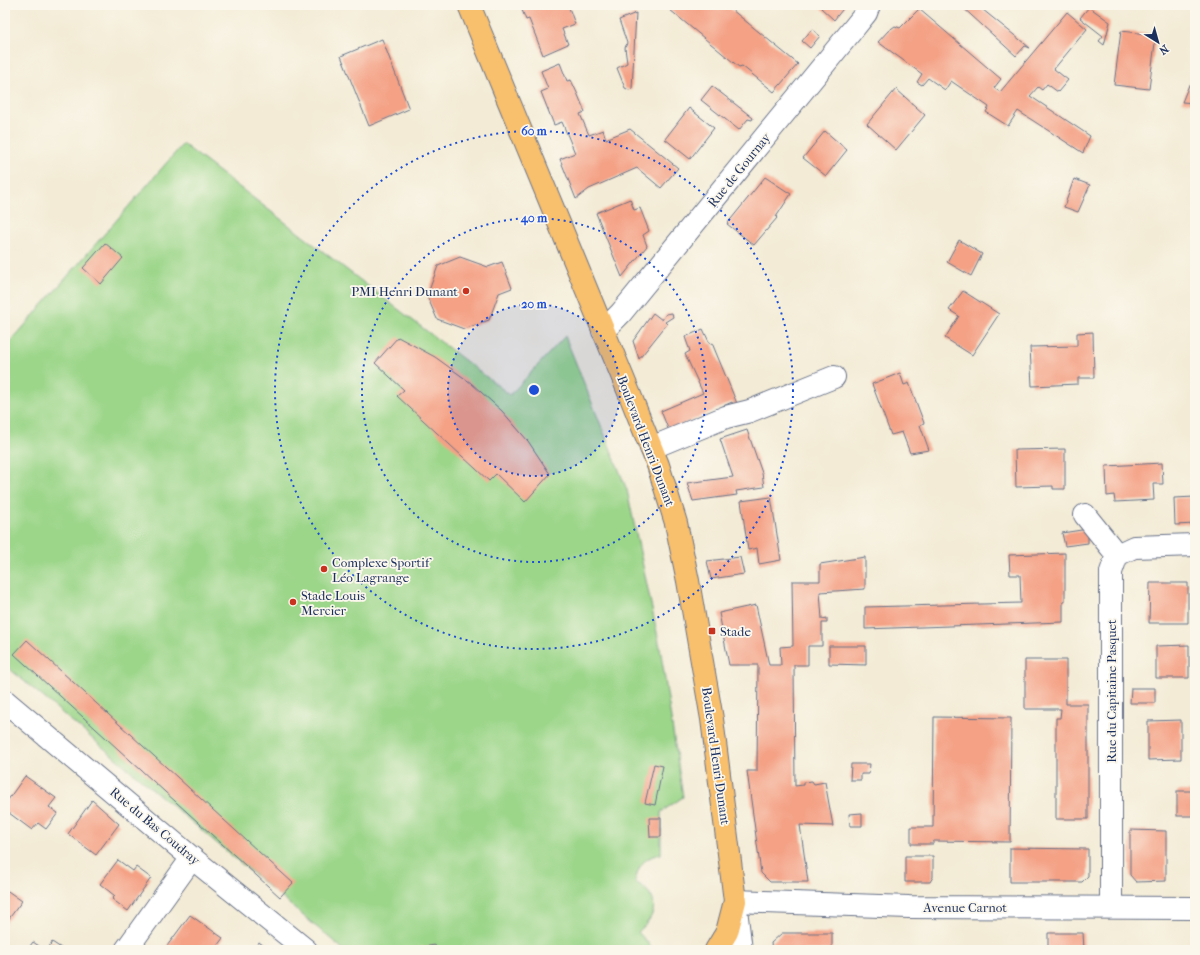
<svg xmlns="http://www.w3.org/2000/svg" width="1200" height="955" viewBox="0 0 1200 955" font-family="'IM FELL French Canon',serif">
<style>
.green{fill:#9bd689;stroke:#5b8274}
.building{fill:#f4a185}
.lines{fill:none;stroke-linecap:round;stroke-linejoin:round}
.minor-casing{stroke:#677188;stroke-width:24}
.major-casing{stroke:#677188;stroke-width:24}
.minor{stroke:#fff;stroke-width:22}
.major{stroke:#f8bf6c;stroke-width:22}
.ring{fill:none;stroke:#1d4ed8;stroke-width:2;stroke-dasharray:2 4}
.poi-dot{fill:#c8321e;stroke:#fbf7ec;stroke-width:1.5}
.labels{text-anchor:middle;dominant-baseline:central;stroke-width:3.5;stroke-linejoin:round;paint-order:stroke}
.street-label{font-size:13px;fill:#1b2f5e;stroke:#fbf7ec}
.poi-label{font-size:13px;fill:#1b2f5e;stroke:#fbf7ec;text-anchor:start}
.centre{fill:#1d4ed8;stroke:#fbf7ec;stroke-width:2}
.ring-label{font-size:12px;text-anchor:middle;font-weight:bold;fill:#1d4ed8;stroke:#fbf7ec;stroke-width:3.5;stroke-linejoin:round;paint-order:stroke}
</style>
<rect width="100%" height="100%" fill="#fbf7ec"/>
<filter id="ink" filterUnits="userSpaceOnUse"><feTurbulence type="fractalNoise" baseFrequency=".025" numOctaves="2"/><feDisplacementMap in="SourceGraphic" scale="8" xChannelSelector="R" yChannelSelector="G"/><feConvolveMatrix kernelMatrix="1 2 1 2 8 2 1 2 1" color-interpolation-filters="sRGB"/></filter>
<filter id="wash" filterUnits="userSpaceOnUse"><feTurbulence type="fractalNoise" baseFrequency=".012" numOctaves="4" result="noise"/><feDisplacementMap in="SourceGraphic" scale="16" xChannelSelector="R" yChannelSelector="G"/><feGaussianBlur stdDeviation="0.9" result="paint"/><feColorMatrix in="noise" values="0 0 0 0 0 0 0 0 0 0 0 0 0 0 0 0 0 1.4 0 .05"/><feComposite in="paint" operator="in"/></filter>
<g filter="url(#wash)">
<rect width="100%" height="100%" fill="#f3ebd5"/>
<path class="green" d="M 183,144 L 510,395 L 565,336 L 627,490 L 660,647 L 683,797 L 661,812 L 661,854 C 644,857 638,866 635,882 C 661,896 658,915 638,932 L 654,950 L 344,950 L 5,665 L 5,348 Z"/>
<g id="blocks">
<g class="building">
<polygon points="520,5 568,5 575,24 562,29 568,44 543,55 529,19 526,20"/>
<polygon points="664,5 726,5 798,64 774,92 742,66 739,67"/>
<polygon points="824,5 846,5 834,20 821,8"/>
<polygon points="960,5 977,5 1030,48 1025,46 1016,56"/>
<polygon points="1089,7 1110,22 1104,45 1099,41 1103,36 1080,18"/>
<polygon points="919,9 1001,79 994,88 1000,92 1067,12 1087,29 1054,69 1068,80 1058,92 1047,84 1042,90 1038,87 1030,96 1090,136 1083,153 1018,111 1008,126 986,112 989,107 951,81 945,90 928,78 922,85 917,82 922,74 878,42 888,31 895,26 900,28"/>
<polygon points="636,13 632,89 629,90 625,88 617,68 627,63 625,48 627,43 619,20"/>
<polygon points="812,29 820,36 810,48 802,41"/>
<polygon points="1121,31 1156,35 1149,89 1114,85"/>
<polygon points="382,39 409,109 369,126 341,56"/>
<polygon points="560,63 567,81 571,80 578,95 585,112 580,114 589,135 603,130 606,139 630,129 678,168 661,188 637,168 589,189 576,199 560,159 575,153 562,122 554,125 541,92 548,89 541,71"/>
<polygon points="1189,85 1195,86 1195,103 1182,102"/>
<polygon points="712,86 753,118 752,120 748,119 739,130 701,100"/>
<polygon points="896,89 925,115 896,150 867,124"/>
<polygon points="689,108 714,128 690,159 665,139"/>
<polygon points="825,131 847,150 826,176 803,158"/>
<polygon points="765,177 791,194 776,217 777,218 754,245 727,224"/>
<polygon points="1074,179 1090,185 1078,212 1064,207"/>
<polygon points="630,199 634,210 640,208 649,231 643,235 647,246 622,277 596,213"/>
<polygon points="959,240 982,254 971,276 947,262"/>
<polygon points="105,243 123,258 101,284 83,268"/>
<polygon points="460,257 488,267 502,262 512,288 499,293 489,320 464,329 437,319 427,296 438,266"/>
<polygon points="963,291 999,314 972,355 945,338 959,316 949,310"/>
<polygon points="653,313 662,320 666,314 672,313 673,317 665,322 667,324 639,359 633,341"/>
<polygon points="703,329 710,344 712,343 738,406 734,407 732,402 669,431 661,411 703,393 685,354 690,351 685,337"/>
<polygon points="1093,332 1094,378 1078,378 1078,384 1032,386 1030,347 1077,346 1077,333"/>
<polygon points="398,337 435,357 471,383 502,411 528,441 550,474 525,502 496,474 489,481 397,396 404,390 375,363"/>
<polygon points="900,373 904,385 909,383 924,423 920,425 929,450 910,453 902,432 891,435 872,384"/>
<polygon points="747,430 762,473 764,487 736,491 737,495 693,501 687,483 733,477 720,439"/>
<polygon points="1065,449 1065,489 1053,489 1053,486 1016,487 1015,450"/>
<polygon points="1162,463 1163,484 1153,484 1154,500 1115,502 1114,495 1107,496 1106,466"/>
<polygon points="771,497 781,560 759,564 757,548 748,550 741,501"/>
<polygon points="1195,497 1195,524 1175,525 1174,498"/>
<polygon points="1088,529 1088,543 1065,546 1062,533"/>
<polygon points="1065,553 1065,602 1063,602 1063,622 865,629 865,607 1021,603 1020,575 1010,575 1009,555"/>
<polygon points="740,557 744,574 711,579 707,561"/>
<polygon points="865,557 865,589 820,592 822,619 827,618 827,623 822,623 822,646 808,646 808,665 794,665 795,786 803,785 803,782 812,781 814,784 825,782 833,826 800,825 808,882 770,882 761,873 747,771 757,771 758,665 729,665 719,613 756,605 769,665 781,665 780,647 793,646 792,581 820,581 820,564"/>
<polygon points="1150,583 1188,583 1188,623 1149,623"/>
<polygon points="27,640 293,883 280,897 14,654"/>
<polygon points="1189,645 1189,678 1156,678 1156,646"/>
<polygon points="829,646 866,646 866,665 829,664"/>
<polygon points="1025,660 1066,660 1066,704 1088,704 1088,819 1056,819 1056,718 1060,718 1061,709 1025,709"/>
<polygon points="1131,688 1155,688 1155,703 1130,703"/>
<polygon points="934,717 1011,718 1010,842 933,841 933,844 911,844 911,827 933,827"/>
<polygon points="1181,720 1181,759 1148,760 1148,721"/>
<polygon points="654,764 663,766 655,805 645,803"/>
<polygon points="851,764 870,764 869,774 861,774 861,780 850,780"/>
<polygon points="25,776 56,798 49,807 58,813 46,829 38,823 32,830 5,810 5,804"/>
<rect x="1177" y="791" width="18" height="25"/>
<polygon points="92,800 119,824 96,855 68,834"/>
<polygon points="862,813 862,826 850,826 849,814"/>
<polygon points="649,818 661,818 661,837 650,837"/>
<polygon points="1130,830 1166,831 1166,881 1136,882 1130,875"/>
<polygon points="1010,848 1088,849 1088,876 1082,882 1010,882"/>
<polygon points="905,856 933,856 933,877 930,882 905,882"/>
<polygon points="118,860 133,871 136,867 151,878 128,911 112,899 115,896 100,884"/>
<polygon points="5,889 22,901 5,924"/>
<polygon points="190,915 223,938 214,950 172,950 167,946"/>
<polygon points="782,933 832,933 832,950 772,950 771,943"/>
<polygon points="1048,933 1083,933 1084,950 1048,950"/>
<polygon points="33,942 45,950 35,950 30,946"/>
<polygon points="52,942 64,950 47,950"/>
<polygon points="259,942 269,950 253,950"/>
<polygon points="435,945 436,950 411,950 411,949"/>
<rect x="1090" y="948" width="37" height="2"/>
</g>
</g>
</g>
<g filter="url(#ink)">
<use href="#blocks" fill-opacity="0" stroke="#677188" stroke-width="1"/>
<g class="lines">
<defs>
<g id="minor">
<polyline points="603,331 621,313 854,28 866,13 869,5"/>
<polyline points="651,448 726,417 750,411 834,377"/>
<polyline points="1085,515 1117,555"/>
<polyline points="5,701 192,858 306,950"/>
<polyline points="1111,907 1111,572 1117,555 1134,547 1195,545"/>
<polyline points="126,950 192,858"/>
<polyline points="741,950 735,901 909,907 1195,908"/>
</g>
<polyline id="major" points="469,5 630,395 658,465 676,523 688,581 712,719 735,901 727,932 716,950"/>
</defs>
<use href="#minor" class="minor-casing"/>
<use href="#major" class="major-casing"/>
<use href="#minor" class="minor"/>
<use href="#major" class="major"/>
</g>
</g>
<circle cx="534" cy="390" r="86" fill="#1d4ed8" fill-opacity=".12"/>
<g class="ring">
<circle cx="534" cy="390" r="86"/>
<circle cx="534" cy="390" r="172"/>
<circle cx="534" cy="390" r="259"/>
</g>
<g class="poi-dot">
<circle cx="466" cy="291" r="4"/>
<circle cx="324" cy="569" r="4"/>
<circle cx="293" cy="602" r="4"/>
<rect x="708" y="627" width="8" height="8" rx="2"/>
</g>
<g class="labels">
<g class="street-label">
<text transform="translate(739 170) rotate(-51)">Rue de Gournay</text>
<text transform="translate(646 441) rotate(69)">Boulevard Henri Dunant</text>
<text transform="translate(1111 691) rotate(-90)">Rue du Capitaine Pasquet</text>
<text transform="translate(716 756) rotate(82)">Boulevard Henri Dunant</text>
<text transform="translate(155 826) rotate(40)">Rue du Bas Coudray</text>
<text x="965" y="907">Avenue Carnot</text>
</g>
<g class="poi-label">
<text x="458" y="291" text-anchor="end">PMI Henri Dunant</text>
<text x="332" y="562">Complexe Sportif<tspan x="332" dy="15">Léo Lagrange</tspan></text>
<text x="301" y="595">Stade Louis<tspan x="301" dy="15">Mercier</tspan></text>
<text x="720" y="631">Stade</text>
</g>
</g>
<circle cx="534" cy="390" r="6" class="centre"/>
<g class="ring-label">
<text x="534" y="135">60 m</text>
<text x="534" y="222">40 m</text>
<text x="534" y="308">20 m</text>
</g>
<rect width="1200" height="955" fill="none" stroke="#fbf7ec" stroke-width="20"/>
<g transform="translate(1158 42) rotate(143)" stroke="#fbf7ec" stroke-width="3" paint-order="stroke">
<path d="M0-3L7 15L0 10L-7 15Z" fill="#1b2f5e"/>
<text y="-6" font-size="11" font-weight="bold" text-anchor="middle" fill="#1b2f5e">N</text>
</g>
</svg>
